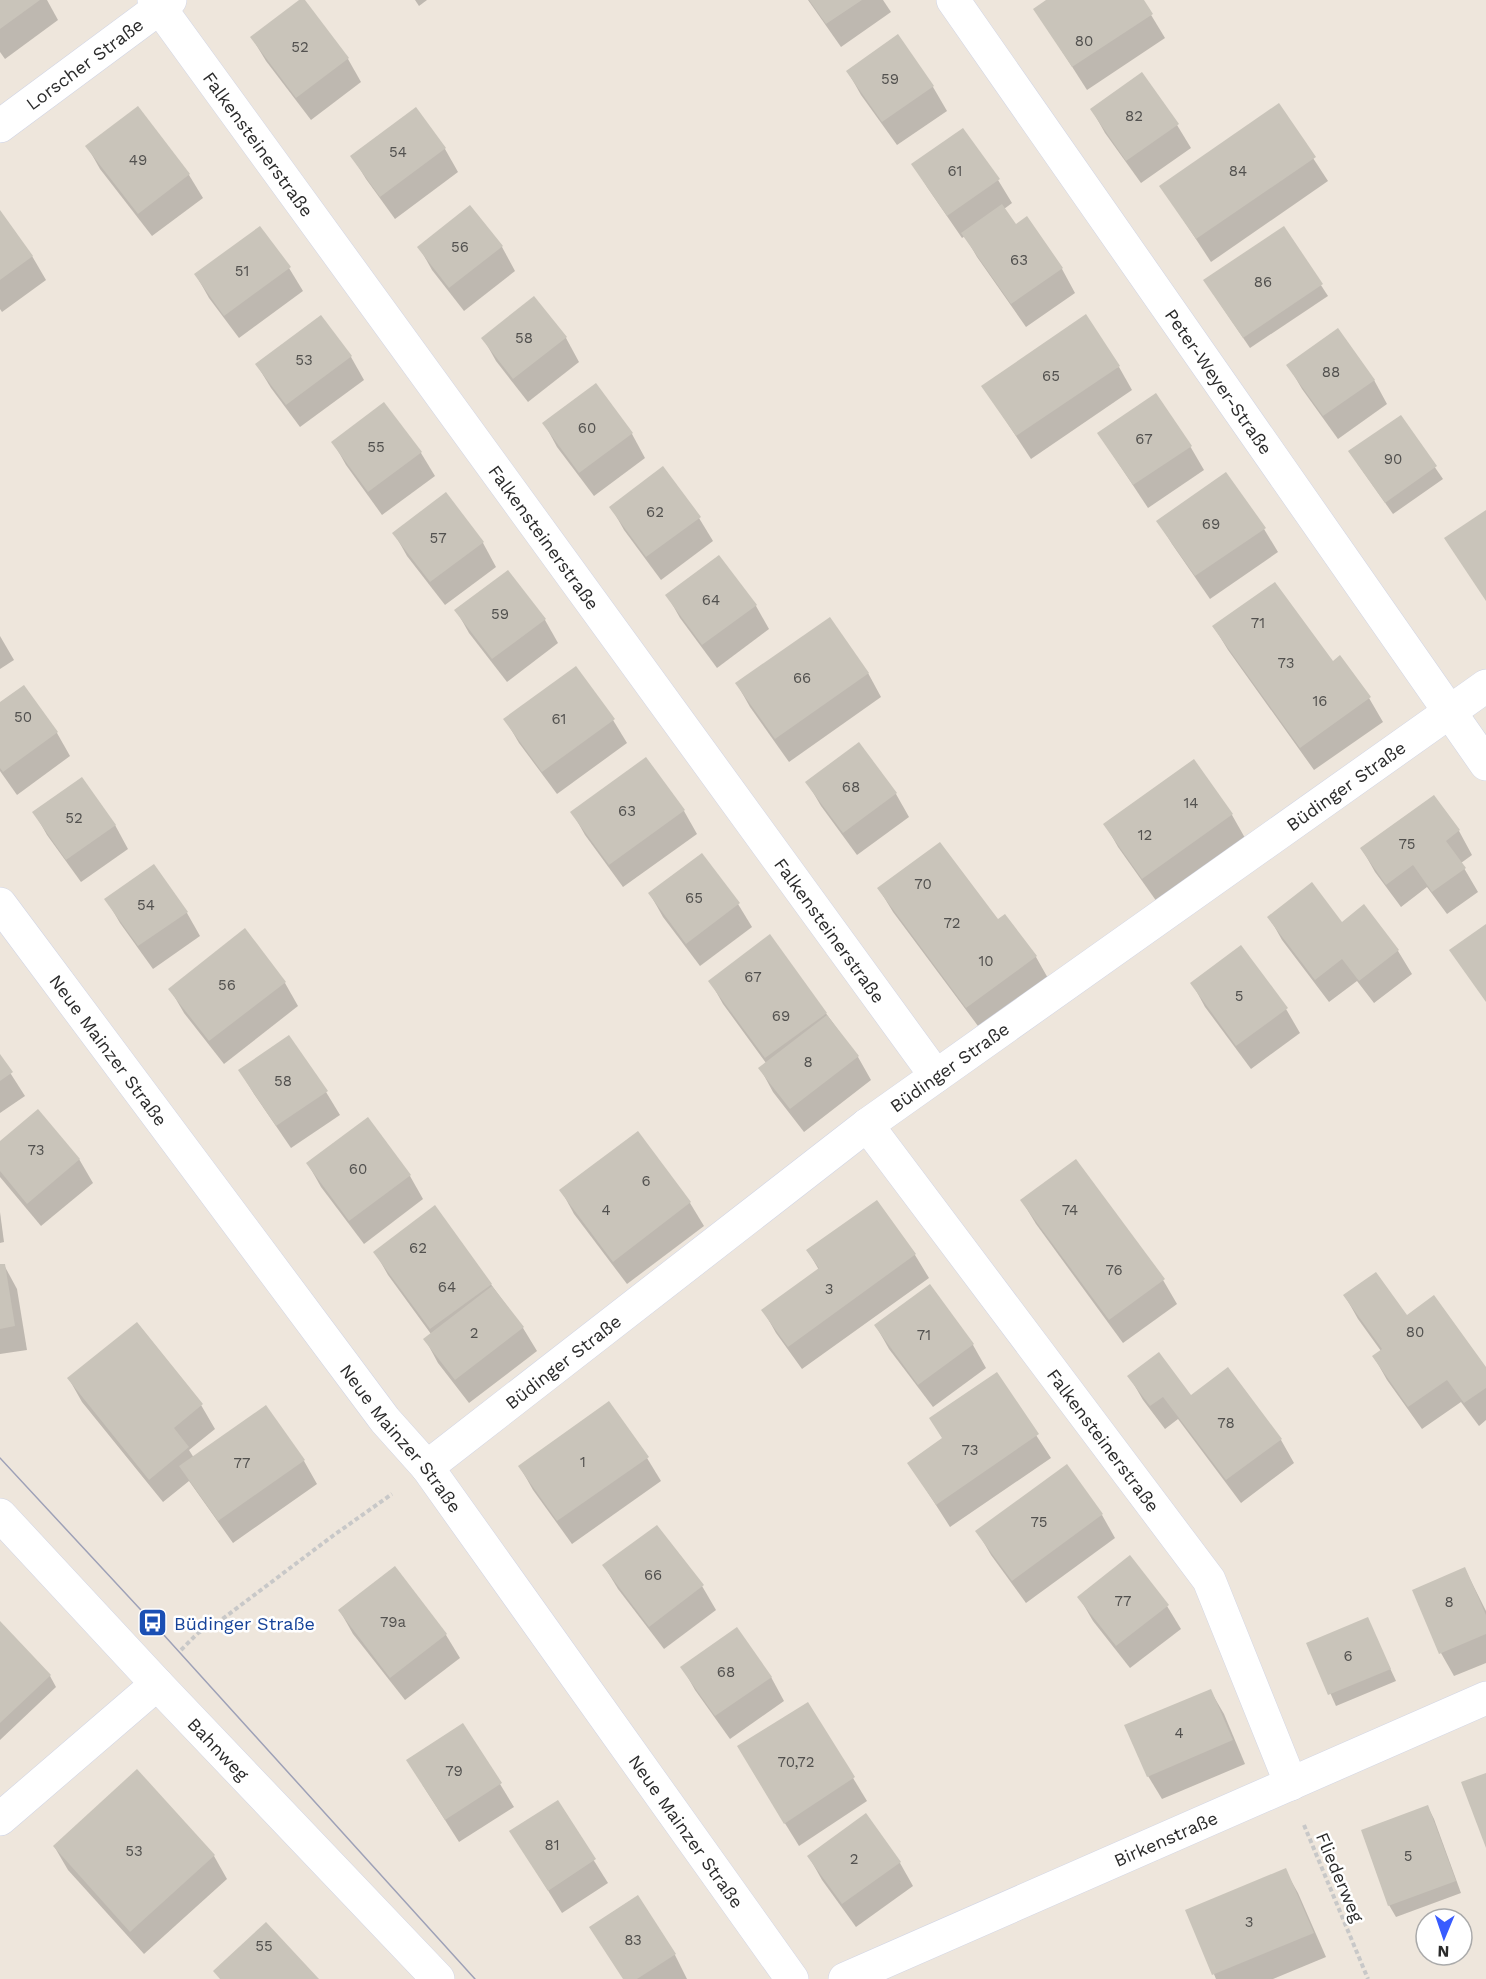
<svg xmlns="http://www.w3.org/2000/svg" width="1486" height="1979" viewBox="0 0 1486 1979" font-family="'Work Sans',sans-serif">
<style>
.shadow{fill:#0003}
.building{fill:#c9c4ba}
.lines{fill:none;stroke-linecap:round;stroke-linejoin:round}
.minor-casing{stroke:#d1d5e5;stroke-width:34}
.path{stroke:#c8c8c8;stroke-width:4;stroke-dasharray:4.5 3;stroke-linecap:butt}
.minor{stroke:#fff;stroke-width:33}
.tram{stroke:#9ea1b7;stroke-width:1.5}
.labels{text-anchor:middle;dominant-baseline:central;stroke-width:5;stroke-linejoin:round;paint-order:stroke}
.number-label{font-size:15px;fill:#52514f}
.street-label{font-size:18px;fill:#2b2b2b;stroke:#fff}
.transit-label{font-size:18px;fill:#164399;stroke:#fff;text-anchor:start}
</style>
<rect width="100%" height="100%" fill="#eee6dc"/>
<g class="shadow">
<polygon points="0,0 47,0 58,20 5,59 0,52"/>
<polygon points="302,0 348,59 361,82 311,120 266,61 252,38"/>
<polygon points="415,0 427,0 419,6"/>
<polygon points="808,0 883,0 891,12 841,47"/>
<polygon points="1049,0 1142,0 1165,38 1087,90 1035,9"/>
<polygon points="898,36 933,87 947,111 897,145 861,95 848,72"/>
<polygon points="1279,106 1328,181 1211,262 1161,186"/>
<polygon points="137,108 189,175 203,198 152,236 100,169 87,146"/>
<polygon points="416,109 445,149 458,172 395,219 366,179 352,156"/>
<polygon points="1092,110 1177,125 1191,148 1141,183 1105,133"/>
<polygon points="913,164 998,180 1012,203 1004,209 1015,226 1027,218 1062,269 1075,293 1026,327 977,257 965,236 962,238 927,187"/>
<polygon points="470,207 502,247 515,271 464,311 432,270 419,247"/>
<polygon points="0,213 32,256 46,280 2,312 0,309"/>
<polygon points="1284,228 1328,296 1250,348 1212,292"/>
<polygon points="289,268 303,291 239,338 209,298 196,275"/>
<polygon points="534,298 566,338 579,362 528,402 496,361 483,338"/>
<polygon points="321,317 351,357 364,380 300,427 271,388 257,365"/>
<polygon points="1288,365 1374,380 1387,404 1338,439 1302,389"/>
<polygon points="1119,367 1132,390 1031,459 983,386"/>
<polygon points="595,385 632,434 645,458 594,496 557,447 544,423"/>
<polygon points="384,404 421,453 435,476 382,515 346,465 333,442"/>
<polygon points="1400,417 1443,479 1393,514 1357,463"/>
<polygon points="1099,434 1190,446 1204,470 1148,508"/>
<polygon points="446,494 483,543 496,567 445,605 407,556 394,533"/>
<polygon points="611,507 699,518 713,541 661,580 624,530"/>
<polygon points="1158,521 1264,529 1278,552 1210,599 1172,544"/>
<polygon points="719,557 756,606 769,629 717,668 680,618 667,595"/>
<polygon points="508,572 545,620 558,643 507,682 469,633 456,610"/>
<polygon points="1214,627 1332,663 1340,657 1369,698 1383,722 1314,770 1228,650"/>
<polygon points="0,636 14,660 0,669"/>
<polygon points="868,673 881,697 789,762 750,707 737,684"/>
<polygon points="23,687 57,733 70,756 17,795 0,771 0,703"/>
<polygon points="505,719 613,720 627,743 557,794 519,743"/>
<polygon points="1194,762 1232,815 1245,838 1157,902 1118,847 1105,824"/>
<polygon points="807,782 896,794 909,817 857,855 821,806"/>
<polygon points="1434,797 1459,831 1472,855 1461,863 1478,892 1447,914 1427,887 1401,907 1375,872 1362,849"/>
<polygon points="684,811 697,834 623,887 585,835 572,812"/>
<polygon points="34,812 115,825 128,849 81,882 47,835"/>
<polygon points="879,889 997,922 1005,916 1036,957 1049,980 981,1030 893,912"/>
<polygon points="650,894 738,904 752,927 700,966 663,917"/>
<polygon points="106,899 187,913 200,936 153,969 120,923"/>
<polygon points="1364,906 1398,951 1412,974 1374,1003 1357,981 1329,1002 1282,940 1269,917 1341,924"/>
<polygon points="770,937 858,1057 871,1080 804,1132 773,1092 760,1068 766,1063 723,1004 710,981"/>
<polygon points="1241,947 1286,1009 1300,1033 1251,1069 1205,1007 1192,983"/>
<polygon points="285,983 298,1006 224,1064 184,1013 170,989"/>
<polygon points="0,1057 25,1096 0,1113"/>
<polygon points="240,1071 326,1092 340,1115 291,1148 254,1094"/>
<polygon points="637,1133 690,1203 704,1226 627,1284 574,1214 561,1190"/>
<polygon points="0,1143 79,1159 93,1183 41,1226 0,1177"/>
<polygon points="1076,1161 1163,1280 1177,1304 1123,1343 1036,1224 1022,1201"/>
<polygon points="308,1164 410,1176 423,1199 364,1244 321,1187"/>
<polygon points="877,1202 915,1255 929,1278 802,1369 776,1333 763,1310 819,1270 808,1251"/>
<polygon points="435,1208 523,1328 537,1351 469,1403 438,1363 425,1339 431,1334 388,1275 375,1252"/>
<polygon points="0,1212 4,1242 0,1243"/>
<polygon points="4,1265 17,1289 27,1350 0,1354 0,1266"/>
<polygon points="929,1286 973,1345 986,1368 933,1407 889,1349 876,1326"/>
<polygon points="1345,1296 1407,1317 1486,1369 1486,1420 1479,1426 1461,1402 1422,1429 1387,1380 1374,1357 1381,1351 1358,1319"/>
<polygon points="996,1374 1051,1458 950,1527 909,1463 943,1439 931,1419"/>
<polygon points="1129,1376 1191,1397 1281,1440 1294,1463 1241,1503 1178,1419 1165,1429 1143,1400"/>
<polygon points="69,1379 201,1405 215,1429 189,1450 194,1458 304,1461 317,1484 233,1543 189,1481 163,1502 82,1402"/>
<polygon points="647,1458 661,1481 572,1544 533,1490 520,1467"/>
<polygon points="1102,1515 1115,1538 1026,1603 991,1555 977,1531"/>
<polygon points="604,1566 702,1586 716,1610 664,1649 618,1589"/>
<polygon points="395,1569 446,1635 460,1658 405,1700 353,1634 340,1611"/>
<polygon points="1465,1569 1486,1611 1486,1663 1454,1676 1441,1653"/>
<polygon points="1079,1597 1167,1606 1181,1629 1130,1668 1093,1621"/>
<polygon points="1367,1619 1396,1681 1336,1706 1308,1643"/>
<polygon points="0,1623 50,1676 56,1687 0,1740"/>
<polygon points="682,1667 771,1677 784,1701 730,1739 695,1690"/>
<polygon points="1210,1690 1224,1714 1245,1764 1162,1799 1148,1776"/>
<polygon points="752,1770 853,1778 867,1801 799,1846"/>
<polygon points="422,1784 500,1784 514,1807 459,1842"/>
<polygon points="557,1802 608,1883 562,1913 511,1831"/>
<polygon points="1428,1807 1434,1819 1461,1893 1396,1917 1389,1905"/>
<polygon points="54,1846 214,1856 227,1879 144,1954 68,1870"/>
<polygon points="809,1857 900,1863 913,1886 856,1927 822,1880"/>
<polygon points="1285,1870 1298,1893 1326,1957 1273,1979 1216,1979 1187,1911"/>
<polygon points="637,1897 675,1955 687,1979 623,1979"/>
</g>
<g class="building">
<polygon points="0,0 40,0 0,29"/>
<polygon points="299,0 305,0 349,58 296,98 250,37"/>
<polygon points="809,0 862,0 826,24"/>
<polygon points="1046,0 1144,0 1153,14 1072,67 1033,9"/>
<polygon points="898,34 934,86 882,122 846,71"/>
<polygon points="1142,72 1179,124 1126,161 1090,109"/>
<polygon points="1279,103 1316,157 1196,239 1159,186"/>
<polygon points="138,106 190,174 138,214 85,146"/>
<polygon points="416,107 446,148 380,197 350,156"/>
<polygon points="963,128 1000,179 947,216 911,164"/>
<polygon points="1002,204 1016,224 1027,216 1063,268 1011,304 961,233"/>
<polygon points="470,205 503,246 449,288 417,247"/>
<polygon points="0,210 33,256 0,280"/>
<polygon points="260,226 291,267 224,316 194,274"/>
<polygon points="1284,226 1323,284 1243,338 1203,280"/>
<polygon points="534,296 567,337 513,379 481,338"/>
<polygon points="1086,314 1120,366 1016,436 981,386"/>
<polygon points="321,315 352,356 286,405 255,364"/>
<polygon points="1338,328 1375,380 1323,416 1286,365"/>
<polygon points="596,383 633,433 579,473 542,423"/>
<polygon points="1156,393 1192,446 1133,485 1097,433"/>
<polygon points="384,402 422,452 368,492 331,442"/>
<polygon points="1401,415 1437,466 1385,503 1348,451"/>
<polygon points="663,466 701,517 646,557 609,507"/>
<polygon points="1226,472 1266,528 1195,576 1156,521"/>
<polygon points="446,492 484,542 430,582 392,533"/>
<polygon points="1486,510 1486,601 1444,538"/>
<polygon points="719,555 757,605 702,645 665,595"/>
<polygon points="508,570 546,619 492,659 454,610"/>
<polygon points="1275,582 1333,661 1340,655 1371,697 1300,748 1212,626"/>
<polygon points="830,617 869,673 775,739 735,683"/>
<polygon points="576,666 615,719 542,772 503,719"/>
<polygon points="24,685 58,732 3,772 0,768 0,702"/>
<polygon points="859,742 897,793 843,833 805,782"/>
<polygon points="646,757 685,810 609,865 570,812"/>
<polygon points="1194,759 1233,814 1142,879 1103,824"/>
<polygon points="82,777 116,825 66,860 32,812"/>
<polygon points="1434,795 1460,830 1446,841 1466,868 1432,892 1413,865 1386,885 1360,848"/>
<polygon points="940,842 998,919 1005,914 1037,956 966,1008 877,888"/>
<polygon points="702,853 740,903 686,944 648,893"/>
<polygon points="154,864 188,912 138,946 104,899"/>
<polygon points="1312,882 1342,922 1364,904 1399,950 1359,981 1342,959 1315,980 1267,917"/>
<polygon points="1486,924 1486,1002 1449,950"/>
<polygon points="245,928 286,982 209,1041 168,989"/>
<polygon points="770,934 827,1013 765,1058 708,981"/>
<polygon points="1241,945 1288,1008 1236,1046 1190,983"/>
<polygon points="827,1015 859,1056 790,1109 758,1068"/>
<polygon points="289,1035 328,1091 276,1126 238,1070"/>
<polygon points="0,1054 13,1072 0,1081"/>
<polygon points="38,1109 80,1159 27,1204 0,1171 0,1141"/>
<polygon points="368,1117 411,1175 349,1221 306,1163"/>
<polygon points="638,1131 691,1202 613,1262 559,1190"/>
<polygon points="1076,1159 1165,1279 1109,1320 1020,1200"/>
<polygon points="877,1200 916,1254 788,1347 761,1310 819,1268 806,1250"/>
<polygon points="435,1205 492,1284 430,1329 373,1252"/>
<polygon points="0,1264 5,1264 15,1326 0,1329"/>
<polygon points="1376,1272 1407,1315 1434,1295 1486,1367 1486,1388 1464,1403 1447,1380 1408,1407 1372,1356 1382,1349 1343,1295"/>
<polygon points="930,1284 974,1344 918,1385 874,1325"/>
<polygon points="492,1286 524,1327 455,1380 423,1339"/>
<polygon points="137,1322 203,1404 174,1428 189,1447 149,1480 67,1378"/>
<polygon points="1159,1352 1191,1395 1228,1367 1282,1439 1226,1480 1163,1397 1150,1406 1127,1376"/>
<polygon points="997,1372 1039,1434 936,1505 907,1463 942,1438 929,1418"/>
<polygon points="609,1401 649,1457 557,1521 518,1466"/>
<polygon points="266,1405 305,1460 218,1521 179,1466"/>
<polygon points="1067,1464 1103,1514 1012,1581 975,1531"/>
<polygon points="657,1525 704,1585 649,1627 602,1565"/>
<polygon points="1130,1555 1169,1605 1116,1646 1077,1597"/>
<polygon points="395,1566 447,1634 390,1678 338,1610"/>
<polygon points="1465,1567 1486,1615 1486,1634 1439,1654 1412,1590"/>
<polygon points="1368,1617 1391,1669 1328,1695 1306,1643"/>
<polygon points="0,1621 51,1675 0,1723"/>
<polygon points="737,1627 772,1677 715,1716 680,1667"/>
<polygon points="1211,1689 1233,1740 1147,1777 1124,1725"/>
<polygon points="808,1702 855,1777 784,1824 737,1746"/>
<polygon points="463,1723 502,1783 445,1820 406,1760"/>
<polygon points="137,1769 215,1855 130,1932 53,1846"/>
<polygon points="1486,1773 1486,1848 1461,1782"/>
<polygon points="558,1800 596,1859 548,1891 509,1831"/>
<polygon points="1428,1805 1456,1881 1388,1906 1361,1830"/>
<polygon points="866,1813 901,1862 842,1904 807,1856"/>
<polygon points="1286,1868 1314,1933 1212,1975 1185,1910"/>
<polygon points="638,1895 676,1954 637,1979 623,1979 589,1927"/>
<polygon points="266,1922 319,1979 220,1979 213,1971"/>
</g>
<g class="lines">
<defs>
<g id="minor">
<path id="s1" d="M 154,0 L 936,1076"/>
<path id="s2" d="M 953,0 L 1486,764"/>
<path id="s3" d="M 0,126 L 170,0"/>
<path id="s4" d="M 0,904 L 385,1420 L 427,1467 L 792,1979"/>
<path id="s5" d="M 867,1125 L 1209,1580 L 1291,1784"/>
<path id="s6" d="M 427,1467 L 867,1125 L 1486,686"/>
<path id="s7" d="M 0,1515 L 157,1684 L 438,1979"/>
<polyline points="0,1819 157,1684"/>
<path id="s8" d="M 845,1979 L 1486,1698"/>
</g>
</defs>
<use href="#minor" class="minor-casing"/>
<g class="path">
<polyline points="181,1650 198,1633 217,1623 334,1535 392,1494"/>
<polyline points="1304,1825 1368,1979"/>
</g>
<use href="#minor" class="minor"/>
<polyline class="tram" points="0,1458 153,1623 475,1979"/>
</g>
<defs>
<symbol id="bus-square" viewBox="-11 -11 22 22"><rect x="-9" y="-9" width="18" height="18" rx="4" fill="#1a4fb4" stroke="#fff"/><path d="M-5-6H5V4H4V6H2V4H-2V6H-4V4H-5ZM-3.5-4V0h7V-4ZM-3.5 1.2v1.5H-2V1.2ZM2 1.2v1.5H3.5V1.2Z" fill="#fff"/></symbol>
</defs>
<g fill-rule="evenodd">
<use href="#bus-square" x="136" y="1606" width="33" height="33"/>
</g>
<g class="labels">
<g class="number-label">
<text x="1084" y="41">80</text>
<text x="300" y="47">52</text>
<text x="890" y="79">59</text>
<text x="1134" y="116">82</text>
<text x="398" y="152">54</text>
<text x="138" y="160">49</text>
<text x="955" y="171">61</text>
<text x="1238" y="171">84</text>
<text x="460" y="247">56</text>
<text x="1019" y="260">63</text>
<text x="242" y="271">51</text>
<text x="1263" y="282">86</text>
<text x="524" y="338">58</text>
<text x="304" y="360">53</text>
<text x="1331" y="372">88</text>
<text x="1051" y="376">65</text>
<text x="587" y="428">60</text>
<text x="1144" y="439">67</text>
<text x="376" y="447">55</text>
<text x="1393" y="459">90</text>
<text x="655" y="512">62</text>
<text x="1211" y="524">69</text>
<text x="438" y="538">57</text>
<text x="711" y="600">64</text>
<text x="500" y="614">59</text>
<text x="1258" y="623">71</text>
<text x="1286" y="663">73</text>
<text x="802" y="678">66</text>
<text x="1320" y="701">16</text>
<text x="23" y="717">50</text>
<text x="559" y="719">61</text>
<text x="851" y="787">68</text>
<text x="1191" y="803">14</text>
<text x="627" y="811">63</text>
<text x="74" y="818">52</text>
<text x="1145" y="835">12</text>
<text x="1407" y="844">75</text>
<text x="923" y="884">70</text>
<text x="694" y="898">65</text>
<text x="146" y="905">54</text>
<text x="952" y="923">72</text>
<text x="986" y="961">10</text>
<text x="753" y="977">67</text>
<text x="227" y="985">56</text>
<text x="1239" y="996">5</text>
<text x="781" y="1016">69</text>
<text x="808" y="1062">8</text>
<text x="283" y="1081">58</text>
<text x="36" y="1150">73</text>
<text x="358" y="1169">60</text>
<text x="646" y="1181">6</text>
<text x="606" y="1210">4</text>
<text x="1070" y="1210">74</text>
<text x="418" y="1248">62</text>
<text x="1114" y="1270">76</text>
<text x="447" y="1287">64</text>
<text x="829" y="1289">3</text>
<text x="1415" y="1332">80</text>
<text x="474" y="1333">2</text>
<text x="924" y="1335">71</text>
<text x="1226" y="1423">78</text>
<text x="970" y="1450">73</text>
<text x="583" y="1462">1</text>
<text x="242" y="1463">77</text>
<text x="1039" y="1522">75</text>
<text x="653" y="1575">66</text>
<text x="1123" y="1601">77</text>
<text x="1449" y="1602">8</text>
<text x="393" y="1622">79a</text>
<text x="1348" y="1656">6</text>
<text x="726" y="1672">68</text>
<text x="1179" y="1733">4</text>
<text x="796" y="1762">70,72</text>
<text x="454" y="1771">79</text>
<text x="552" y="1845">81</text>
<text x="134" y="1851">53</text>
<text x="1408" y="1856">5</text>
<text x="854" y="1859">2</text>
<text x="1249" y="1922">3</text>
<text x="633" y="1940">83</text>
<text x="264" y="1946">55</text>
</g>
<g class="street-label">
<text stroke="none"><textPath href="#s3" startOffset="105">Lorscher Straße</textPath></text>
<text stroke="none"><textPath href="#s1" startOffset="178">Falkensteinerstraße</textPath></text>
<text stroke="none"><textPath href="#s2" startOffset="465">Peter-Weyer-Straße</textPath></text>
<text stroke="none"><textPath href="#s1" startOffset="664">Falkensteinerstraße</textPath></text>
<text stroke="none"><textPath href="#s6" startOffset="1144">Büdinger Straße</textPath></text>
<text stroke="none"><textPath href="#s1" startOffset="1150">Falkensteinerstraße</textPath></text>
<text stroke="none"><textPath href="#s4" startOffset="182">Neue Mainzer Straße</textPath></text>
<text stroke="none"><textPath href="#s6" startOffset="658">Büdinger Straße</textPath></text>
<text stroke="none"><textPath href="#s6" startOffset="172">Büdinger Straße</textPath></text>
<text stroke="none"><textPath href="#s4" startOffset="668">Neue Mainzer Straße</textPath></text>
<text stroke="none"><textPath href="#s5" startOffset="394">Falkensteinerstraße</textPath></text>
<text stroke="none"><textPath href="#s7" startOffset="320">Bahnweg</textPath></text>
<text stroke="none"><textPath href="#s4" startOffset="1154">Neue Mainzer Straße</textPath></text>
<text stroke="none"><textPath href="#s8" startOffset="350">Birkenstraße</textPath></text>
<text transform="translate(1340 1877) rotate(67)">Fliederweg</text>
</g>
<g class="transit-label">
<text x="174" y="1623">Büdinger Straße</text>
</g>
</g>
<g transform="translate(1444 1937) rotate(182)"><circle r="28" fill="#ffffff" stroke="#aaaaaa" stroke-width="1.5"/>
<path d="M0-4.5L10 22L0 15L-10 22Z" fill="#385cff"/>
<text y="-9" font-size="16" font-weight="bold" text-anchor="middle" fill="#2b2b2b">N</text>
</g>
</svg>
